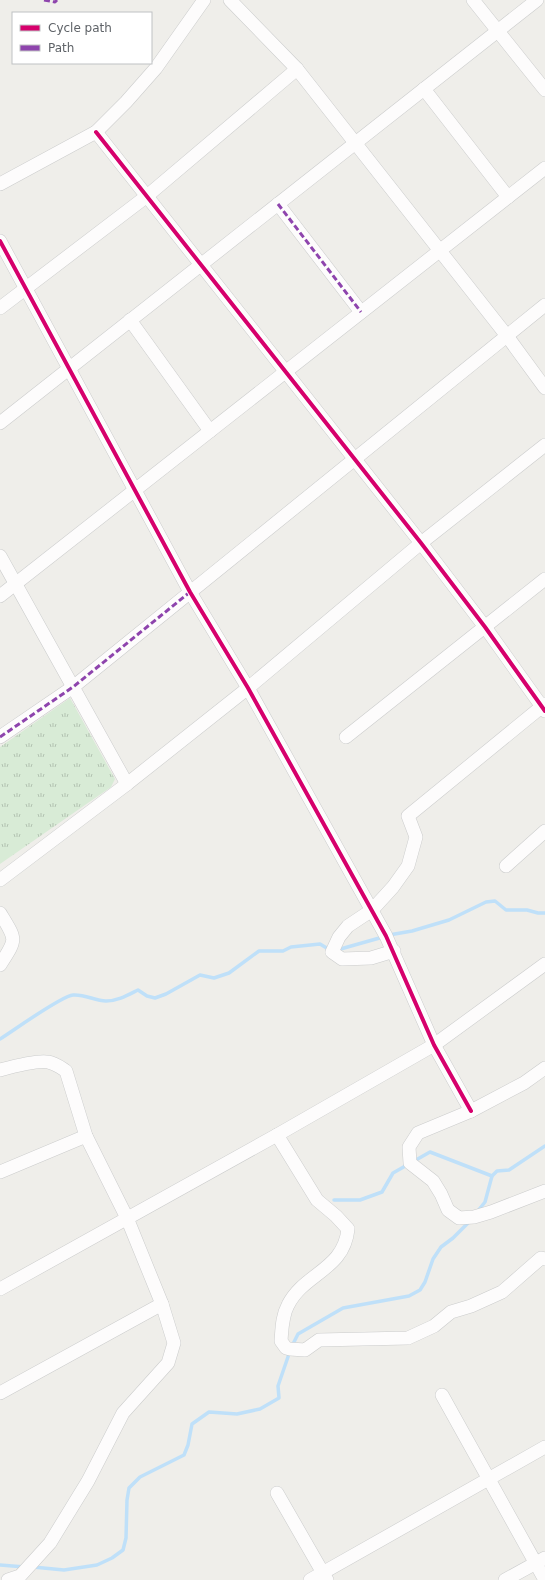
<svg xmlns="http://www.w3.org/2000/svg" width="545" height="1580" viewBox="0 0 545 1580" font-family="'DejaVu Sans',sans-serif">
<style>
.grass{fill:url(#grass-tufts)}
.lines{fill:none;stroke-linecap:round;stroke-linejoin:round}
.stream{stroke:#bfe0f9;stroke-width:3.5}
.minor-casing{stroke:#cbcccc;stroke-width:14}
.minor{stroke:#fdfcfc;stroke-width:13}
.quiet{stroke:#8e44ad;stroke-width:3;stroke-dasharray:6 3;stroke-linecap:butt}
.cycleway-casing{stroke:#fff;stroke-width:6}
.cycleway{stroke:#d6006c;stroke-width:4}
</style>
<defs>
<pattern id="grass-tufts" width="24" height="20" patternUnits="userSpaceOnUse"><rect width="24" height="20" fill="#d8ebd6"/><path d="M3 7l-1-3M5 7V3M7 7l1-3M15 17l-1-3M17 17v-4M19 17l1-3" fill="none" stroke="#b2c2b1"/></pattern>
</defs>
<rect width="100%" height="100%" fill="#efeeea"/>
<polygon class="grass" points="70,698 115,779 111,787 0,864 0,747"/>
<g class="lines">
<g class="stream">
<polyline points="389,935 412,931 449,920 486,902 495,901 506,910 527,910 538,913 545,913"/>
<polyline points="337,950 383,937"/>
<path d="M 0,1039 C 13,1031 61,996 73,995 C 85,994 95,1001 106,1001 C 118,1001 128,995 138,990 L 147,996 L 155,998 L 166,994 L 200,975 L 214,978 L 229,973 L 259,951 L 283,951 L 291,947 L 320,944 L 330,950"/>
<polyline points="334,1200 360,1200 382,1192 393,1173 430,1152 492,1176"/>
<polyline points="477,1212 485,1202 492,1176 497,1171 509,1170 545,1146"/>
<polyline points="292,1346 298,1334 343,1308 409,1296 420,1290 425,1282 433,1259 441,1247 453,1238 470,1221"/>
<polyline points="0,1565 25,1567"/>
<polyline points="33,1567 64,1570 97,1565 112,1558 123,1550 126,1538 127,1500 129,1488 140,1477 184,1455 188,1445 192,1424 209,1412 237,1414 260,1409 279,1398 278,1386 290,1351"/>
</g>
<defs>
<g id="minor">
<polyline points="230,0 297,69 507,336 545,388"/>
<polyline points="473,0 545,90"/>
<polyline points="424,89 508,197"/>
<polyline points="96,132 421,543 485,627 545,711"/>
<polyline points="0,184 96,132 126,102 156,68 204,0"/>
<polyline points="278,204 361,312"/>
<polyline points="0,241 190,592 248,688 386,936 434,1045 471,1111"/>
<polyline points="0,308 147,196 297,69"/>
<polyline points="130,320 210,431"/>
<polyline points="0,423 537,0"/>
<polyline points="0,556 127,784"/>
<polyline points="0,596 545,168"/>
<polyline points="0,737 73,687 545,305"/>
<polyline points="346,737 545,579"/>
<polyline points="506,866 545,831"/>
<polyline points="0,880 127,784 248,688 421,543 545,445"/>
<path d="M 0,913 C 17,941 17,938 0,965"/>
<polyline points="394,951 371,958 342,959 332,952 339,937 348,926 372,910 393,887 408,866 416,837 408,816 545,704"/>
<polyline points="545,1068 524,1083 471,1111 418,1133 409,1147 410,1163 433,1181 441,1194 448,1210 459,1218 474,1217 491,1212 545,1191"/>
<path d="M 0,1070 C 11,1067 38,1060 48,1062 C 55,1063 60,1067 66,1071 L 86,1136 L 127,1218 L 162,1304 L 174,1343 L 168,1363 L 123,1413 L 88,1481 L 50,1543 L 20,1576 L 8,1580"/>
<path d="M 277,1135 L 317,1200 L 336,1216 L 348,1229 C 344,1270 304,1273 288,1305 C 282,1316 282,1329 281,1341 L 286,1348 L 290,1349 L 305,1350 L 319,1340 L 408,1338 L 434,1326 L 451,1312 L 471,1306 L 502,1292 L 541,1258 L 545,1259"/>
<polyline points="0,1172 86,1136"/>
<polyline points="0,1289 277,1135 434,1045 545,964"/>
<polyline points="0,1393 162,1304"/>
<polyline points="442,1395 545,1580"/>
<polyline points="277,1493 327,1580"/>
<polyline points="310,1580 545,1447"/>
<polyline points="505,1580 545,1558"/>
</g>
</defs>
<use href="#minor" class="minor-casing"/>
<use href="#minor" class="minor"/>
<g class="quiet">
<polyline points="44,0 55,2 57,0"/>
<polyline points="278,204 361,312"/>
<polyline points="0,737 73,687 190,592"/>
</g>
<defs>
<g id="cycleway">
<polyline points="96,132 421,543 485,627 545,711"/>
<polyline points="0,241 190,592 248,688 386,936 434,1045 471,1111"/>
</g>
</defs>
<use href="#cycleway" class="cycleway-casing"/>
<use href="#cycleway" class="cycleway"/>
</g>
<rect x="12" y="12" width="140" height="52" fill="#ffffff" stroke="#bfc1c3"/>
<rect x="20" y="25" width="20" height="6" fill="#d6006c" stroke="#bfc1c3"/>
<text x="48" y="32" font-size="12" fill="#5f6368">Cycle path</text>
<rect x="20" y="45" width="20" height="6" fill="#8e44ad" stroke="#bfc1c3"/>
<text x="48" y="52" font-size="12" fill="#5f6368">Path</text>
</svg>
